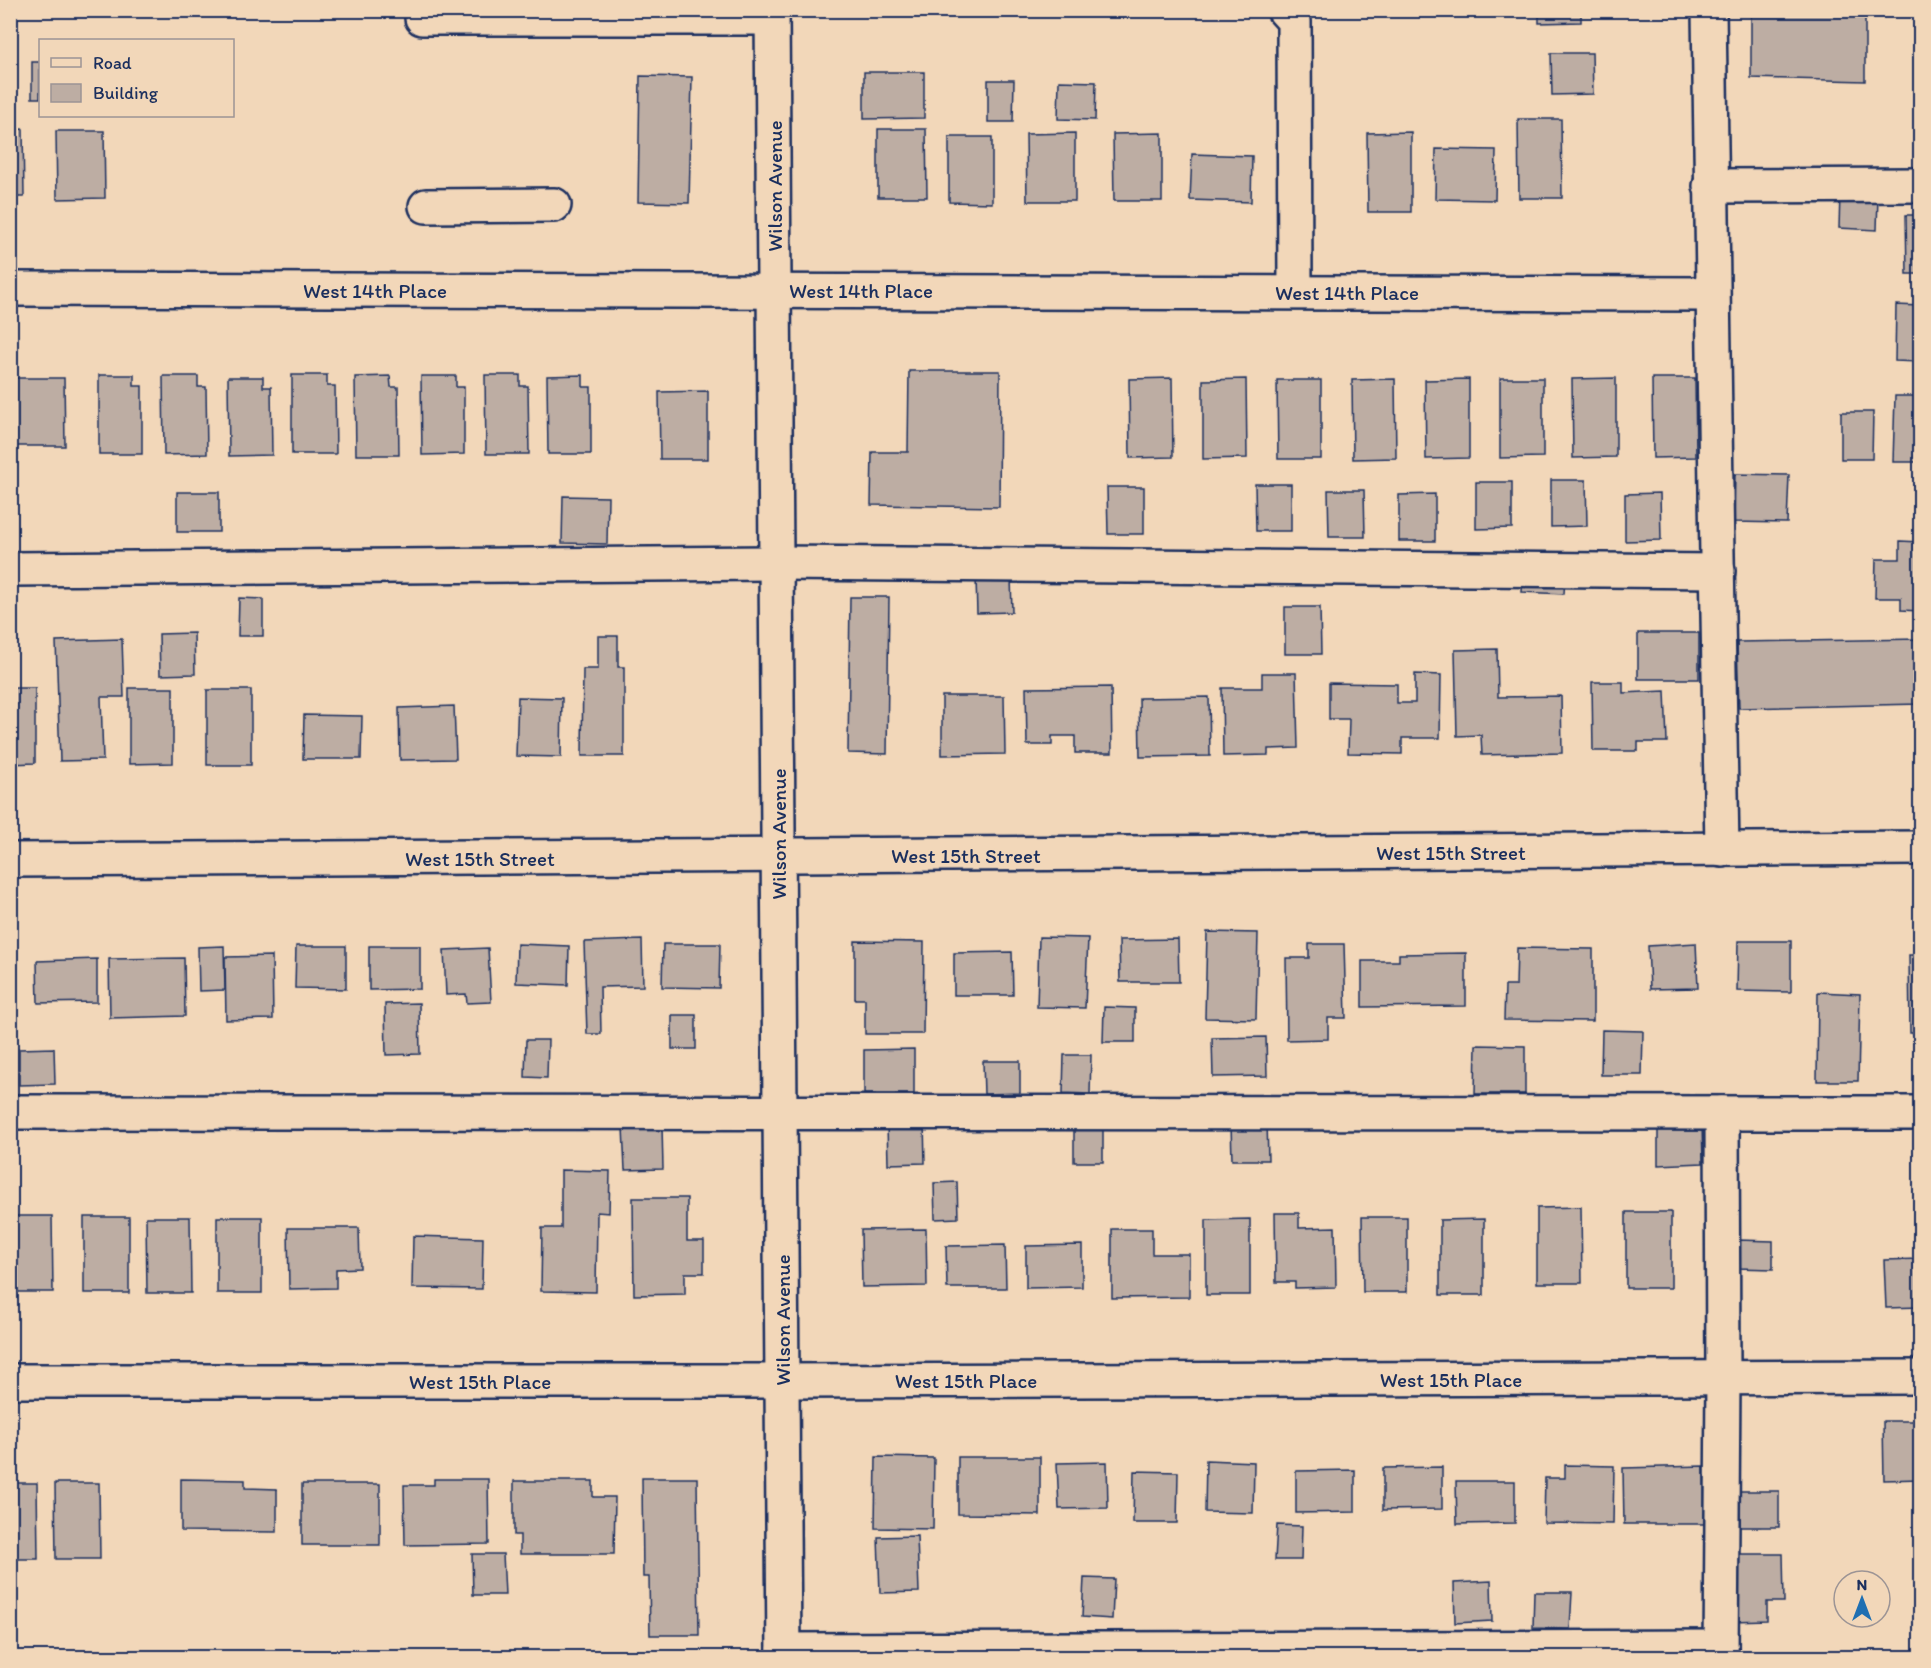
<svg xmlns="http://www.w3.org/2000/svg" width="1931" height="1668" viewBox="0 0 1931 1668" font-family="Itim,sans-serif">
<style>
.building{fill:#bdada3;stroke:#1b2f5e;stroke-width:1.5}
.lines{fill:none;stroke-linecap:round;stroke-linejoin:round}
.minor-casing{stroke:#1b2f5e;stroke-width:38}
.minor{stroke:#f2d7b9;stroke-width:33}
.labels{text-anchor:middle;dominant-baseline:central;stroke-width:5;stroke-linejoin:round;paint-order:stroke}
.street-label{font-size:21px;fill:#1b2f5e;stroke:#f2d7b9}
</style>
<rect width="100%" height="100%" fill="#f2d7b9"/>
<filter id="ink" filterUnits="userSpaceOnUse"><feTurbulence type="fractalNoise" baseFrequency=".0167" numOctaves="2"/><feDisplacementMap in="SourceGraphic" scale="12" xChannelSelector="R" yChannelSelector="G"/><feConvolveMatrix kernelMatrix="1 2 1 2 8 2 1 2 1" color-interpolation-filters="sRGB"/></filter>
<g filter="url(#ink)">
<g class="building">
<polygon points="1539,10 1581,10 1581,22 1539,23"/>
<polygon points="1751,10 1865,10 1865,81 1751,78"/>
<polygon points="1551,53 1592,53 1593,94 1552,95"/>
<rect x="32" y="62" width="8" height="36"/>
<polygon points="864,72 924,72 924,118 864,119"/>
<polygon points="640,76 692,77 689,203 638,202"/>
<polygon points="988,80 1014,80 1013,122 988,122"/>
<polygon points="1059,81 1096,82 1095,120 1058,119"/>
<polygon points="1518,119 1561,119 1562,198 1519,198"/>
<polygon points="23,129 24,197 10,197 10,130"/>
<polygon points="878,129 926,129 927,197 878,197"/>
<polygon points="56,131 104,131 105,198 57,199"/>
<polygon points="1411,132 1411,212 1368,212 1367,133"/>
<polygon points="1075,133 1075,201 1027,201 1026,134"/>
<polygon points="1162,133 1162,201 1114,201 1113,134"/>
<polygon points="949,137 992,137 992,203 949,202"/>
<polygon points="1436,149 1496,150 1495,200 1435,199"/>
<polygon points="1192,154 1252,156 1251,202 1190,200"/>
<polygon points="1840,194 1878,195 1877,230 1839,228"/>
<polygon points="1906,215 1920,215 1920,274 1907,274"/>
<polygon points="1896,305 1920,306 1920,362 1895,361"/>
<polygon points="909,371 1000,371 999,507 871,505 872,452 908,452"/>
<polygon points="99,375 134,375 134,386 142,386 142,454 99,454"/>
<polygon points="292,375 327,375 327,386 335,386 336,454 292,454"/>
<polygon points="485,375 520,375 520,386 528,386 529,454 486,454"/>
<polygon points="583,375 583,387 591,387 591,454 548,454 547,376"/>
<polygon points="163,376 198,376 198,387 206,387 207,454 164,455"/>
<polygon points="390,376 391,387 398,387 399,455 356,455 355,377"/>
<polygon points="421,376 456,376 456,387 464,387 464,454 422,455"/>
<polygon points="228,377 263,377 263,387 271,387 272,455 229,456"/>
<polygon points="10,378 64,378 65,446 10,446"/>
<polygon points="1172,378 1173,457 1130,458 1129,379"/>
<polygon points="1500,378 1543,378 1543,457 1500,458"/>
<polygon points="1616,378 1616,457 1573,458 1572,379"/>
<polygon points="1652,378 1695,378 1696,457 1653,458"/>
<polygon points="1246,379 1247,458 1203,459 1203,380"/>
<polygon points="1395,379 1396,458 1353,459 1352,380"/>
<polygon points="1469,379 1469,458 1426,459 1425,380"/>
<polygon points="1277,380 1321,380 1321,459 1278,459"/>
<polygon points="708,391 708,459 660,459 659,392"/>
<polygon points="1895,396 1920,396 1920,462 1893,462"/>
<polygon points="1841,412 1873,412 1872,459 1841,459"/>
<polygon points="1735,474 1789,475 1787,523 1734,522"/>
<polygon points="1551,480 1586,480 1587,526 1551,527"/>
<polygon points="1476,482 1512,482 1512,528 1476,529"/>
<polygon points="1255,484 1291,484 1291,531 1256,531"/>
<polygon points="1107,487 1144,487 1144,534 1108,534"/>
<polygon points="1328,490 1364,490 1365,537 1329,537"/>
<rect x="177" y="492" width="42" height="40"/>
<polygon points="1660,493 1661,540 1625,541 1625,494"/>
<polygon points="1435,494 1435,541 1399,541 1399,495"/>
<polygon points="563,496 608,497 607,544 562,543"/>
<polygon points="1900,541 1920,542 1920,611 1901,610 1901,598 1875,598 1876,559 1900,559"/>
<polygon points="1523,574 1565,576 1564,594 1522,592"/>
<polygon points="1011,577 1012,612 977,613 976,578"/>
<polygon points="850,597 889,597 887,754 848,753"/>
<polygon points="239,598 263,599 263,636 238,636"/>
<polygon points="1285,607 1320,607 1321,654 1285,654"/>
<polygon points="194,633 195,674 160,675 159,634"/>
<rect x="1638" y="633" width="61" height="46"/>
<polygon points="598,636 618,636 618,667 624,667 624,756 582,756 583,669 598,669"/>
<polygon points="122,639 124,697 101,697 103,760 60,761 56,641"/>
<polygon points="1920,639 1920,704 1739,708 1737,642"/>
<polygon points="1497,649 1498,697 1561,696 1562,753 1482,755 1481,735 1457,736 1455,650"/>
<polygon points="1262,673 1296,673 1298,748 1268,749 1268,755 1223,756 1222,688 1262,688"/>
<polygon points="1415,674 1441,675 1440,738 1402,738 1402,754 1348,753 1349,719 1329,719 1329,683 1397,684 1397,703 1415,703"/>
<polygon points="1592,682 1623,682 1623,693 1665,691 1667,742 1638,742 1638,751 1593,751"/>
<polygon points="1111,687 1112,753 1075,753 1075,736 1052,736 1052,745 1027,745 1026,688"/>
<polygon points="10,688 35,688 35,763 10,764"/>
<polygon points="129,688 173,688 173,763 129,764"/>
<rect x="207" y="690" width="44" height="75"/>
<polygon points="942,696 1004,696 1005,754 942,755"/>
<polygon points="518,697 562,698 561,757 516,756"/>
<polygon points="1209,697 1210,756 1140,757 1139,698"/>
<polygon points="454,706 456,759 400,760 399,708"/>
<polygon points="304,715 362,716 361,759 303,759"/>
<polygon points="1207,932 1258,933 1256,1019 1205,1018"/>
<polygon points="1039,937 1088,938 1085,1008 1037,1007"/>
<polygon points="1178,939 1179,982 1120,982 1119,940"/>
<polygon points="642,940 643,986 600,987 601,1034 587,1034 584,942"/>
<polygon points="855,941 924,942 923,1034 865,1034 865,999 855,999"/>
<polygon points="1738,941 1791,941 1791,992 1737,991"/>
<polygon points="1696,943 1698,988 1650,989 1648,946"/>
<polygon points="517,944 569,946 568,985 516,983"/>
<polygon points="663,944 720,944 719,988 662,987"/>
<polygon points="1309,944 1344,944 1346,1018 1328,1018 1328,1039 1287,1040 1286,958 1309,958"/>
<polygon points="224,946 225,990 199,991 198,947"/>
<polygon points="296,946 346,946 346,989 295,988"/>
<polygon points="369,946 420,946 420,989 369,990"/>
<polygon points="488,948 491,1002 467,1003 466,994 446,995 444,950"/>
<polygon points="1517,948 1593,949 1593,1021 1504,1020 1505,986 1516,986"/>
<polygon points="1012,952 1013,995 954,995 954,953"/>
<polygon points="1466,953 1466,1006 1362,1007 1362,961 1399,961 1399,954"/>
<polygon points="1909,955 1920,955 1920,1033 1910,1033"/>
<polygon points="272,956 273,1019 226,1020 225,957"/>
<polygon points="184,958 185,1016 110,1018 109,959"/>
<polygon points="97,959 97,1002 38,1003 37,961"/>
<polygon points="1818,992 1860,994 1858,1081 1817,1081"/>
<polygon points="419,1003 420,1054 386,1055 385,1004"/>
<polygon points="1104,1007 1135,1008 1135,1042 1103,1042"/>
<rect x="672" y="1015" width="24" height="34"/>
<polygon points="1602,1030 1643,1031 1642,1075 1601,1075"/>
<polygon points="1266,1037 1267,1076 1213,1077 1212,1038"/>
<polygon points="526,1040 548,1040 547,1078 525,1077"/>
<polygon points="1476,1045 1525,1046 1525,1094 1475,1094"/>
<polygon points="54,1048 55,1084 19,1085 19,1049"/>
<polygon points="914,1049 914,1094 864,1094 864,1050"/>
<polygon points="1064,1055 1091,1055 1090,1094 1063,1093"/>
<polygon points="983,1061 1020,1061 1020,1093 984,1094"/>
<polygon points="924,1122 925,1163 888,1164 887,1123"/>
<polygon points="1267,1122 1268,1160 1232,1160 1231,1123"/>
<polygon points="1702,1124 1703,1163 1658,1165 1658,1125"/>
<polygon points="662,1126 663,1169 625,1170 623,1127"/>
<polygon points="1103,1129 1103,1162 1074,1162 1074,1130"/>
<polygon points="561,1170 610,1171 609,1213 597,1212 596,1292 541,1291 542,1228 561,1228"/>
<polygon points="957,1182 958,1218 935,1219 934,1183"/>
<polygon points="633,1198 687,1198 687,1241 704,1241 704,1273 685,1273 685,1294 634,1295"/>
<polygon points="1581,1207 1582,1283 1537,1283 1537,1208"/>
<rect x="1626" y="1212" width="45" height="76"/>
<polygon points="1275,1213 1299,1213 1299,1228 1335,1227 1336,1287 1295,1288 1295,1282 1276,1282"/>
<polygon points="10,1216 52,1216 53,1292 10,1292"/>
<rect x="84" y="1217" width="45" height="76"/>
<polygon points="146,1217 190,1217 191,1293 147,1293"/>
<rect x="217" y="1217" width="45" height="76"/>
<polygon points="1362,1217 1407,1217 1407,1292 1363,1292"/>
<polygon points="1250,1219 1250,1295 1206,1295 1206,1220"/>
<polygon points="1484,1219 1484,1295 1440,1295 1440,1220"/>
<polygon points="288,1228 359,1228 360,1268 336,1269 336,1288 289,1289"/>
<polygon points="926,1229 927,1286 862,1287 861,1230"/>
<polygon points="1112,1229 1152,1229 1152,1254 1189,1254 1189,1297 1112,1298"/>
<polygon points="413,1236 483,1238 482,1289 412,1288"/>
<polygon points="1737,1240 1773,1241 1773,1269 1736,1268"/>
<polygon points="1005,1245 1006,1288 947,1288 946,1246"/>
<polygon points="1082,1245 1082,1287 1026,1288 1026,1246"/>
<polygon points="1920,1259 1920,1307 1886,1308 1884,1260"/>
<polygon points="1883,1421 1920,1421 1920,1479 1884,1480"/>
<polygon points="876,1457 934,1458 933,1529 875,1528"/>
<polygon points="958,1457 1040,1457 1040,1515 958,1514"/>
<polygon points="1206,1460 1254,1462 1253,1513 1205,1512"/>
<polygon points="1107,1462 1108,1508 1059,1509 1057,1463"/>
<polygon points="1565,1465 1614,1466 1613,1524 1544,1523 1545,1478 1565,1478"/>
<polygon points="1704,1466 1705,1524 1624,1524 1623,1468"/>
<polygon points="1442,1467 1442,1509 1383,1510 1383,1468"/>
<polygon points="1355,1470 1355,1512 1296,1513 1296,1471"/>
<polygon points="1134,1471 1178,1472 1177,1523 1133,1523"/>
<polygon points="642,1478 697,1478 699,1635 650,1635 649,1577 643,1577"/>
<polygon points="181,1479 245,1480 245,1488 277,1489 277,1532 181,1531"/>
<polygon points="434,1479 488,1479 489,1544 405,1545 404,1485 434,1485"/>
<polygon points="514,1481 593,1481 593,1497 615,1497 614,1554 520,1554 520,1535 514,1535"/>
<polygon points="1456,1481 1515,1481 1515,1523 1457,1524"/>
<polygon points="10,1483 37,1483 38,1559 10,1559"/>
<polygon points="55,1483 99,1483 100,1559 56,1559"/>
<rect x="302" y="1484" width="78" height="61"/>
<rect x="1740" y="1491" width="39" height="36"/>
<polygon points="1277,1525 1302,1526 1301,1560 1275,1560"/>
<polygon points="917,1536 919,1592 880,1593 878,1537"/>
<polygon points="472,1554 503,1554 505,1595 473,1595"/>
<polygon points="1731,1554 1783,1554 1784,1602 1767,1602 1767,1620 1732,1621"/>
<polygon points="1084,1578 1114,1579 1112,1619 1082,1617"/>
<polygon points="1491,1581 1492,1621 1455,1623 1454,1583"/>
<polygon points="1534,1592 1572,1592 1570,1629 1533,1628"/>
</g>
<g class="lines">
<defs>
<g id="minor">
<polyline points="772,10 784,1658"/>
<polyline points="1284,10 1294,21 1295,292"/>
<path d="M 1709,10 C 1711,290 1718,570 1722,850"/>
<polyline points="422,18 772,18"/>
<polyline points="1710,186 1920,185"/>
<polyline points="426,206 554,205"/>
<polyline points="10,289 1711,294"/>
<polyline points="10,569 777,563 1718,571"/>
<polyline points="10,860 1920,848"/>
<polyline points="10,1112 1920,1113"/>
<polyline points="10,1381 782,1381 1920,1377"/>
<polyline points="784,1650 1721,1647"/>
<polyline points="1721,1658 1723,1378 1722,1113"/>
</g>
</defs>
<use href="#minor" class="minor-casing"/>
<use href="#minor" class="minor"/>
</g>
</g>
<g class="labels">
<g class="street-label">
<text transform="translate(774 186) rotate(-90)">Wilson Avenue</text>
<text x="375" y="290">West 14th Place</text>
<text x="861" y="290">West 14th Place</text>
<text x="1347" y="292">West 14th Place</text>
<text transform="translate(778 834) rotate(-90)">Wilson Avenue</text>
<text x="1451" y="852">West 15th Street</text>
<text x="966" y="855">West 15th Street</text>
<text x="480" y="858">West 15th Street</text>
<text transform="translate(782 1320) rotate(-90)">Wilson Avenue</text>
<text x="1451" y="1379">West 15th Place</text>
<text x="966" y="1380">West 15th Place</text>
<text x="480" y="1381">West 15th Place</text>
</g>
</g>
<rect width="1931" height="1668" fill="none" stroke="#f2d7b9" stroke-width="36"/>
<rect x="18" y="18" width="1895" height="1632" fill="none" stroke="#1b2f5e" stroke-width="2" filter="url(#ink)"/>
<rect x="39" y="39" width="195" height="78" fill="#f2d7b9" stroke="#9c9495" stroke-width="1.5"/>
<rect x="51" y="58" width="30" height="9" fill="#f2d7b9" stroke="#9c9495" stroke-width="1.5"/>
<text x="93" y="69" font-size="18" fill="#1b2f5e">Road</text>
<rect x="51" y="84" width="30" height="18" fill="#bdada3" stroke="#9c9495" stroke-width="1.5"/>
<text x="93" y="99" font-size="18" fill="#1b2f5e">Building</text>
<g transform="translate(1862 1599)"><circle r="28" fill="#f2d7b9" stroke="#9c9495" stroke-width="1.5"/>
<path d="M0-4.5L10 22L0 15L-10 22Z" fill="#1f6fb2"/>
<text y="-9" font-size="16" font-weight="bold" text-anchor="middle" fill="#1b2f5e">N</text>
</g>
</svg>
